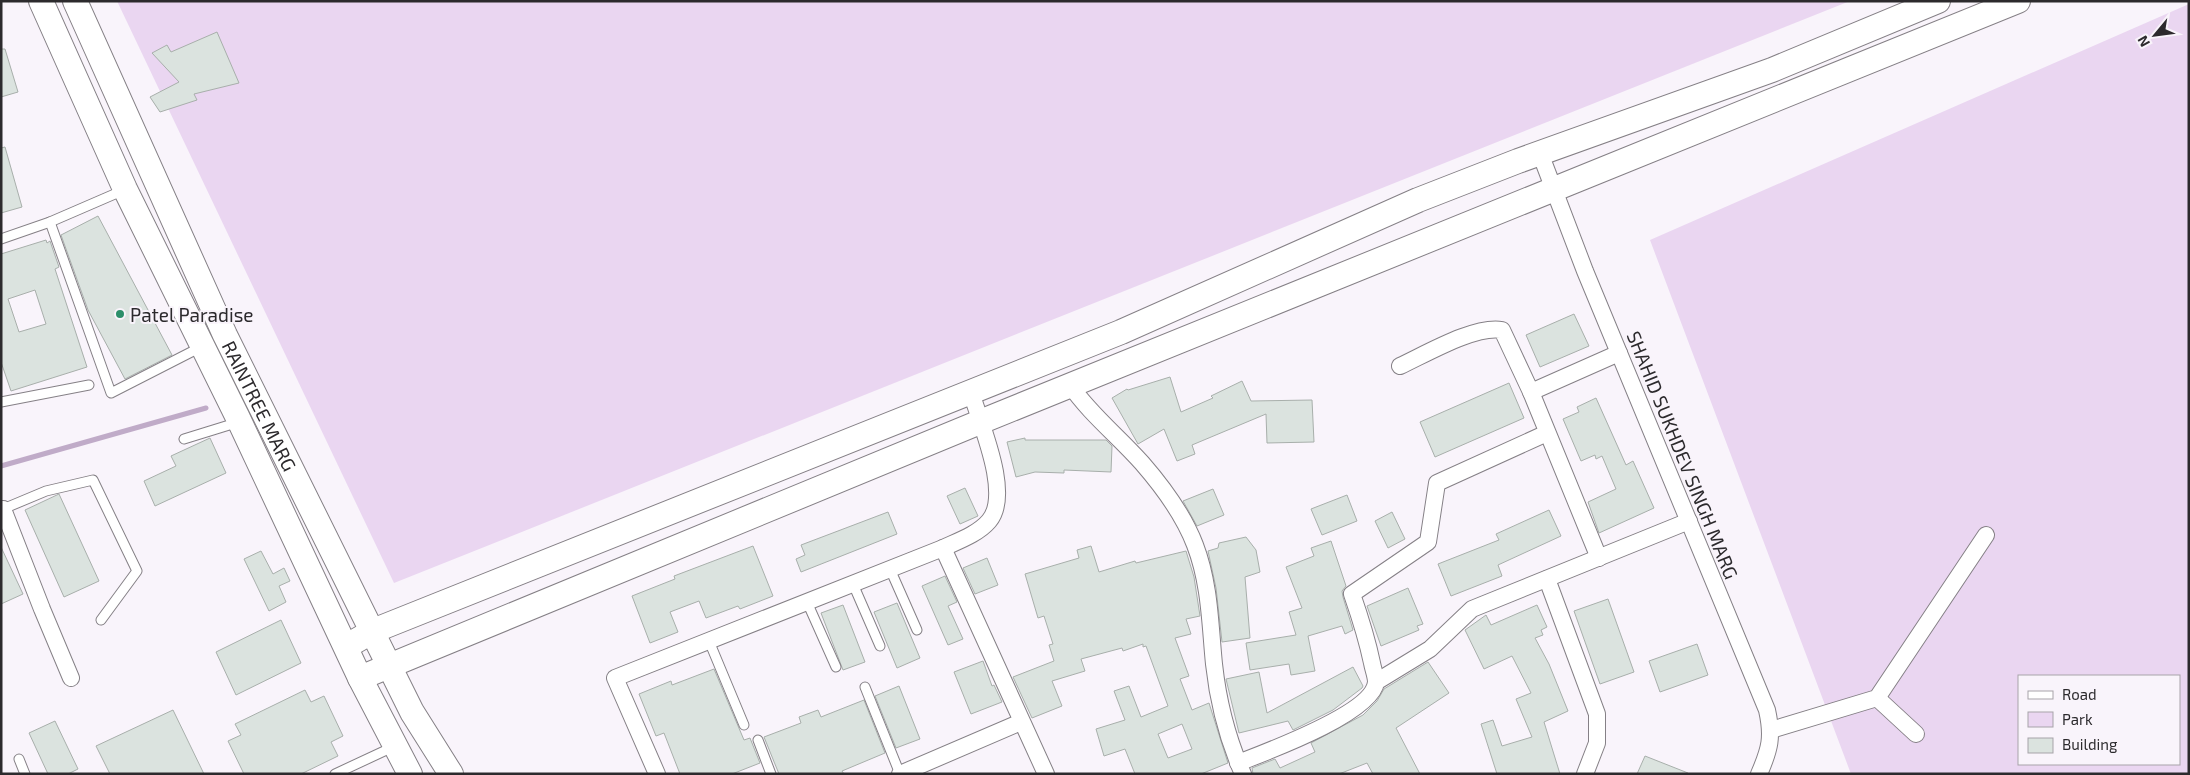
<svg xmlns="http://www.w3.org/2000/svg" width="2190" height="775" viewBox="0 0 2190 775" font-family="'Exo 2',sans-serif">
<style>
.green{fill:#ead6f1;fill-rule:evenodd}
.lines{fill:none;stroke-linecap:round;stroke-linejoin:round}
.stream{stroke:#c0abc8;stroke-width:5}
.building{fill:#dbe3df;stroke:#a8afab;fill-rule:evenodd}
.lane-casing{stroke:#858086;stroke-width:11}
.street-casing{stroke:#858086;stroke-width:18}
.secondary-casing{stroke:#858086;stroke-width:26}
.lane{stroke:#fff;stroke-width:9}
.street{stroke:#fff;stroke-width:16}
.secondary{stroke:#fff;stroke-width:24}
.poi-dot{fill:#2c8f6a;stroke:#f9f4fb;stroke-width:2}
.labels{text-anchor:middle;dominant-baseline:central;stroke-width:4;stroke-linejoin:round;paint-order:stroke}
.poi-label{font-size:19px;fill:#2c2a2d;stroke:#f9f4fb;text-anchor:start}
.street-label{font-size:19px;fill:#2c2a2d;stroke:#f9f4fb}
</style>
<rect width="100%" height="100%" fill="#f9f4fb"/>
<g class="green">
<polygon points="117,1 1850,1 394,583"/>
<path d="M 2189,4 L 2189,774 L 1851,774 L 1650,240 ZM 2019,676 L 2179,676 L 2179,764 L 2019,764 Z"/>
</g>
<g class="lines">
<polyline class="stream" points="1,466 206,408"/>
</g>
<g class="building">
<polygon points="217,32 239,83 194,94 197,100 160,112 150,97 179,82 152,53 167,45 171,52"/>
<polygon points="1,49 5,49 18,92 1,97"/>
<polygon points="5,147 22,207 1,213 1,148"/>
<polygon points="98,216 172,355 125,379 88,310 61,235"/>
<path d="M 46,240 L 47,243 L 50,241 L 59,267 L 55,269 L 87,367 L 11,391 L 1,362 L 1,254 ZM 35,290 L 46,324 L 19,332 L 8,299 Z"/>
<polygon points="1574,314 1589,346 1540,367 1526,335"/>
<polygon points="1170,377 1181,412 1213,398 1211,396 1242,381 1251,401 1312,400 1314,442 1267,443 1266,414 1192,445 1195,454 1177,461 1164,429 1138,444 1112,398 1127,389 1128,390"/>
<polygon points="1509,383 1524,418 1435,457 1420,422"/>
<polygon points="1596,398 1626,465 1633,461 1654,508 1599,533 1588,502 1616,489 1602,456 1596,459 1595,455 1581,461 1563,419 1579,412 1577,407"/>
<polygon points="210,438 226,473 155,506 144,481 176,466 171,456"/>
<polygon points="1025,438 1025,440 1106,440 1112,446 1111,472 1064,470 1064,473 1035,472 1016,477 1007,442"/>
<polygon points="965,488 978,516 960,524 947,496"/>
<polygon points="1213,489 1224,515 1197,526 1183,501"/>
<polygon points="59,494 99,581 64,597 25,510"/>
<polygon points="1347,495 1357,521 1322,535 1311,509"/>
<polygon points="1549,510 1561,536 1498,565 1502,576 1451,596 1438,564 1499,540 1496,534"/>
<polygon points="888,512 897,534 801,572 796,559 805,555 801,545"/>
<polygon points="1392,512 1405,539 1388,548 1375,521"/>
<polygon points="1246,537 1256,550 1260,572 1245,577 1250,638 1222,642 1216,588 1208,551 1218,548 1219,543"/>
<polygon points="1331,541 1346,586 1342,591 1343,597 1353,630 1345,634 1342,626 1308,636 1315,671 1291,675 1289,664 1250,670 1246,643 1296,635 1289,612 1302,608 1286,567 1314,556 1311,548"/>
<polygon points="753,546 773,596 740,609 738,606 706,618 699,601 670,612 678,632 650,643 632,596 675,579 674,576"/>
<path d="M 1091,546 L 1099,572 L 1135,561 L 1136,563 L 1186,551 L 1194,577 L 1200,616 L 1186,619 L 1191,634 L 1175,638 L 1189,676 L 1180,679 L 1192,710 L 1209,703 L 1228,763 L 1201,774 L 1135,774 L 1125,749 L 1104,756 L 1096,729 L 1125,720 L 1114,691 L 1129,686 L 1141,717 L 1168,706 L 1146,646 L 1143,647 L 1143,644 L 1123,651 L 1122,648 L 1081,659 L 1085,671 L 1052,681 L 1062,706 L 1032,718 L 1013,677 L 1054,661 L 1049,645 L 1053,644 L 1044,616 L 1038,618 L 1025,574 L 1079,558 L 1077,550 ZM 1182,724 L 1192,749 L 1168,758 L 1158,734 Z"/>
<polygon points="1,547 23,594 1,604"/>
<polygon points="261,551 273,574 284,568 290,581 279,586 286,602 269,611 244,559"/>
<polygon points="987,558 998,585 975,594 963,568"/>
<polygon points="945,576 957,602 948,606 963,639 948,645 922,586"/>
<polygon points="1408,588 1423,624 1417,626 1419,630 1381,646 1367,606"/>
<polygon points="1608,599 1634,672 1600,684 1574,611"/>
<polygon points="897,603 920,658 897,668 874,612"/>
<polygon points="843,605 865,662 843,670 821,613"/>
<polygon points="1537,605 1547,627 1541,630 1543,635 1535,638 1549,664 1568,711 1544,722 1560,774 1497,774 1481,724 1493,720 1502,746 1532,737 1516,699 1531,693 1512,656 1484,669 1465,630 1486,615 1491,625"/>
<polygon points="281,620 301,663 236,695 216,652"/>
<polygon points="1697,644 1708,675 1660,692 1649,661"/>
<polygon points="983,661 992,686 994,685 1002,702 971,714 954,672"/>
<polygon points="1428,662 1449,693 1396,728 1420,774 1373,774 1367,763 1339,774 1253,774 1252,768 1275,759 1280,768 1315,752 1311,743 1363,715 1377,701 1384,689"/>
<polygon points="1353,667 1363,686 1362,688 1333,710 1293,730 1288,721 1239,733 1226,679 1259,672 1267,713"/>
<polygon points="714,669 744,740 750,738 760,763 732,774 680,774 664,733 656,736 639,694 671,681 672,685"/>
<polygon points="899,686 920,739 896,748 875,696"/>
<polygon points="305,690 311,702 324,696 343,736 331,742 338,756 301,774 244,774 228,741 241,735 235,724"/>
<polygon points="864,700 885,753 842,771 844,774 779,774 764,737 801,723 799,717 818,710 821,717"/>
<polygon points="173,710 204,774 110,774 96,746"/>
<polygon points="55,721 78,769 68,774 48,774 29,733"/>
<polygon points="1645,756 1688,773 1688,774 1637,774"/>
</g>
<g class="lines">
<defs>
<g id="lane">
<polyline points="50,222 111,393 203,346"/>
<polyline points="1,239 50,222 124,190"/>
<polyline points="1,402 89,385"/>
<polyline points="184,439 239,422"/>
<polyline points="3,509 46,491 93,480 137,571 101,620"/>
<polyline points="890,569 917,630"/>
<polyline points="853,584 880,646"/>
<polyline points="807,602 836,667"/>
<polyline points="709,641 744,725"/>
<polyline points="865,687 900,774"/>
<polyline points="758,740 771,774"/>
<polyline points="19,759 25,774"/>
<polyline points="335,774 395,746"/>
</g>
<g id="street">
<path d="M 1540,153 L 1585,271 L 1767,710 C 1773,737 1770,749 1759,774"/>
<path d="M 1400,366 C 1426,354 1475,325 1502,330 L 1531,392 L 1599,558"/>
<path d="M 1070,385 C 1090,414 1118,436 1142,463 C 1162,486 1184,516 1195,545 C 1210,584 1210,624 1214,664 C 1218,701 1228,740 1243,774"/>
<polyline points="1531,392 1619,353"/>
<polyline points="1,509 3,509 42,609 71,678"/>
<polyline points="943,548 1046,774"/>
<polyline points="1547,579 1597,714 1597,743 1585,774"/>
<polyline points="1376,682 1430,649 1472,609 1689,521"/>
<polyline points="1877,698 1916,734"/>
<polyline points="1771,730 1877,698 1986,535"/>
<path d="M 1238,763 C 1266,752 1373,713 1376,682 C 1376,676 1373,669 1372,663 C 1367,639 1360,617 1352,594 L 1428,542 L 1437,483 L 1547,433"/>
<path d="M 657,774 L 615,678 L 943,548 C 958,541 978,534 989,521 C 1012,494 980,423 971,392"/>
<polyline points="900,774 1021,722"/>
</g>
<g id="secondary">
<polyline points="41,1 125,189 237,416 360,678 410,774"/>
<path id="s1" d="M 75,1 L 225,335 L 412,712 L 451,774"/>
<polyline points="347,646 373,631 1121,332 1418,200 1518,161 1772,70 1938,1"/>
<polyline points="360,678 980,422 2018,1"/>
</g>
</defs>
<use href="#lane" class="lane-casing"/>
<use href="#street" class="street-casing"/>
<use href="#secondary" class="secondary-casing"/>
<use href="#lane" class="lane"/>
<use href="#street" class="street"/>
<use href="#secondary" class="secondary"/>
</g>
<circle class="poi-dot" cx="120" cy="314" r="5"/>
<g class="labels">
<g class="poi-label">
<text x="130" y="314">Patel Paradise</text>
</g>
<g class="street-label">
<text stroke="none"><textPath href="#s1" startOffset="445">RAINTREE MARG</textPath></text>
<text transform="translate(1683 455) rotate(68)">SHAHID SUKHDEV SINGH MARG</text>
</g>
</g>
<rect width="2190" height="775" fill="none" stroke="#2c2a2d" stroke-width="5"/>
<rect x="2018" y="675" width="162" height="90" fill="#f9f4fb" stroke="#a7a3a9"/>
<rect x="2028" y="691" width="25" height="8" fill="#ffffff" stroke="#a7a3a9"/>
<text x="2062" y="700" font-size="15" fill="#2c2a2d">Road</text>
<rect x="2028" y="712" width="25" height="15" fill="#ead6f1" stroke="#a7a3a9"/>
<text x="2062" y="725" font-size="15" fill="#2c2a2d">Park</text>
<rect x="2028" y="738" width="25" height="15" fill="#dbe3df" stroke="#a7a3a9"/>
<text x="2062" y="750" font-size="15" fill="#2c2a2d">Building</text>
<g transform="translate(2155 35) rotate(241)" stroke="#f9f4fb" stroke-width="4" paint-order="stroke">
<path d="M0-4L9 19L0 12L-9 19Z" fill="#2c2a2d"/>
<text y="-8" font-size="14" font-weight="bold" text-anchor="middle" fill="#2c2a2d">N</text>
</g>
</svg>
